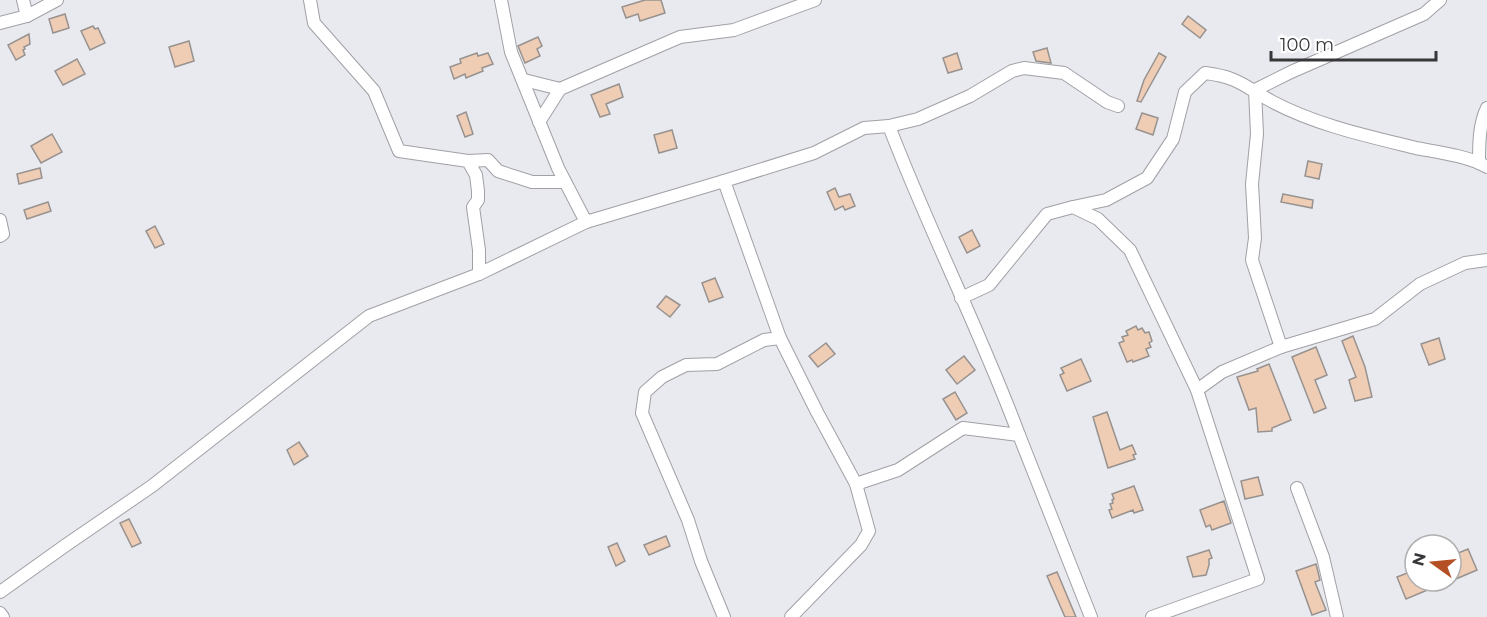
<svg xmlns="http://www.w3.org/2000/svg" width="1487" height="617" viewBox="0 0 1487 617" font-family="Montserrat,sans-serif">
<style>
.building{fill:#efcdb5;stroke:#97928f;stroke-width:1.5}
.lines{fill:none;stroke-linecap:round;stroke-linejoin:round}
.street-casing{stroke:#a0a0a6;stroke-width:14}
.street{stroke:#fff;stroke-width:12}
</style>
<rect width="100%" height="100%" fill="#e9eaef"/>
<g class="building">
<polygon points="645,0 661,0 665,13 640,21 638,14 626,18 622,7"/>
<polygon points="65,14 69,28 53,33 49,19"/>
<polygon points="1188,16 1206,30 1200,38 1182,24"/>
<polygon points="93,26 95,29 98,28 105,43 90,50 81,31"/>
<polygon points="29,34 30,44 24,47 25,49 23,50 25,55 16,60 8,45"/>
<polygon points="538,37 542,46 537,49 540,56 525,63 518,46"/>
<polygon points="189,41 194,61 175,67 169,47"/>
<polygon points="1047,48 1051,63 1036,61 1033,52"/>
<polygon points="477,53 478,56 488,53 493,64 482,68 483,71 466,78 465,74 454,79 450,67 461,63 460,59"/>
<polygon points="957,53 962,69 948,73 943,58"/>
<polygon points="1159,53 1166,57 1141,102 1137,101 1144,80"/>
<polygon points="77,59 85,74 63,85 55,71"/>
<polygon points="619,84 623,97 606,104 610,114 600,117 591,95"/>
<polygon points="466,112 473,134 465,137 457,116"/>
<polygon points="1142,113 1158,118 1153,135 1136,129"/>
<polygon points="672,130 677,148 659,153 654,135"/>
<polygon points="52,134 62,152 41,163 31,146"/>
<polygon points="1308,161 1322,164 1319,179 1305,176"/>
<polygon points="40,168 42,178 19,184 17,174"/>
<polygon points="835,188 839,197 850,194 855,206 845,210 843,206 835,210 827,192"/>
<polygon points="1283,194 1313,200 1312,208 1281,202"/>
<polygon points="48,202 51,211 27,219 24,210"/>
<polygon points="155,226 164,244 155,248 146,231"/>
<polygon points="972,230 980,246 967,253 959,237"/>
<polygon points="715,278 723,297 709,302 702,283"/>
<polygon points="666,296 680,305 670,317 657,307"/>
<polygon points="1136,326 1138,330 1142,328 1145,333 1149,332 1152,341 1149,343 1151,347 1146,349 1149,356 1133,362 1132,360 1127,362 1119,343 1124,341 1122,337 1128,335 1126,331"/>
<polygon points="1353,336 1365,367 1372,397 1355,401 1349,380 1356,377 1342,341"/>
<polygon points="1439,338 1445,359 1429,365 1421,344"/>
<polygon points="826,343 835,354 818,367 809,356"/>
<polygon points="1316,347 1327,375 1315,380 1326,408 1314,413 1292,357"/>
<polygon points="964,356 975,370 957,384 946,370"/>
<polygon points="1081,359 1091,381 1067,391 1060,375 1064,373 1061,368"/>
<polygon points="1269,364 1291,420 1272,428 1272,431 1258,432 1256,408 1249,410 1237,377 1258,371 1257,369"/>
<polygon points="955,392 967,413 956,420 943,399"/>
<polygon points="1107,412 1120,450 1132,445 1136,454 1133,455 1135,459 1108,468 1093,417"/>
<polygon points="299,442 308,456 294,465 287,450"/>
<polygon points="1258,477 1263,495 1245,499 1241,481"/>
<polygon points="1134,486 1143,510 1134,513 1133,510 1112,518 1109,510 1112,509 1110,504 1113,503 1112,500 1114,499 1112,494"/>
<polygon points="1224,501 1231,523 1212,530 1210,525 1206,527 1200,510"/>
<polygon points="129,519 141,543 132,547 120,523"/>
<polygon points="666,536 670,546 649,555 644,545"/>
<polygon points="617,543 625,561 616,566 608,547"/>
<polygon points="1468,549 1477,570 1451,581 1451,556"/>
<polygon points="1209,550 1212,558 1209,559 1209,565 1206,575 1193,577 1187,557"/>
<polygon points="1316,564 1320,580 1315,582 1326,610 1312,615 1296,571"/>
<polygon points="1415,570 1415,581 1449,581 1406,599 1397,577"/>
<polygon points="1057,572 1076,617 1065,617 1047,576"/>
</g>
<g class="lines">
<defs>
<g id="street">
<polyline points="310,0 314,23 374,91 399,151 468,161 476,175 478,191 478,200 473,207 479,250 479,274"/>
<polyline points="501,0 511,52 558,168 586,222 724,181 780,338 817,412 856,484 869,531 861,545 791,617"/>
<polyline points="27,16 57,0"/>
<polyline points="0,23 27,16 23,0"/>
<polyline points="524,80 560,89"/>
<polyline points="539,122 560,89 680,37 734,30 815,0"/>
<polyline points="889,126 918,119 970,96 1012,71 1024,68 1064,73 1107,102 1118,106"/>
<polyline points="468,161 488,160 498,171 532,182 565,182"/>
<path d="M 1479,163 C 1479,145 1479,124 1487,108"/>
<path d="M 724,181 L 814,153 L 864,128 L 889,126 C 929,231 980,330 1019,435 L 963,428 L 898,470 L 856,484"/>
<path d="M 1073,207 L 1106,200 L 1147,178 L 1173,139 L 1185,92 L 1205,73 C 1238,77 1244,86 1271,101 C 1316,125 1367,136 1416,148 C 1437,152 1469,156 1487,167"/>
<polyline points="0,220 3,234 0,236"/>
<polyline points="961,298 989,285 1047,214 1073,207 1098,219 1130,250 1197,390 1258,579 1152,617"/>
<polyline points="1281,347 1252,260 1255,238 1252,184 1257,134 1255,90 1291,72 1424,14 1440,0"/>
<polyline points="1197,390 1222,372 1281,347 1375,319 1420,284 1465,263 1487,260"/>
<polyline points="1019,435 1091,617"/>
<polyline points="1297,488 1323,557 1337,617"/>
<polyline points="0,592 66,545 152,486 369,316 479,274 586,222"/>
<polyline points="0,613 3,617"/>
<polyline points="724,617 701,561 688,520 642,413 645,392 662,377 686,365 717,364 764,340 780,338"/>
</g>
</defs>
<use href="#street" class="street-casing"/>
<use href="#street" class="street"/>
</g>
<g transform="translate(1433 563) rotate(285)"><circle r="28" fill="#ffffff" stroke="#afafb0" stroke-width="1.5"/>
<path d="M0-4.5L10 22L0 15L-10 22Z" fill="#b54f24"/>
<text y="-9" font-size="16" font-weight="bold" text-anchor="middle" fill="#37373a">N</text>
</g>
<path d="M1271 51v9h165v-9" fill="none" stroke="#37373a" stroke-width="3"/>
<text x="1280" y="51" font-size="18" fill="#37373a" stroke="#ffffff" stroke-width="4.5" paint-order="stroke">100 m</text>
</svg>
